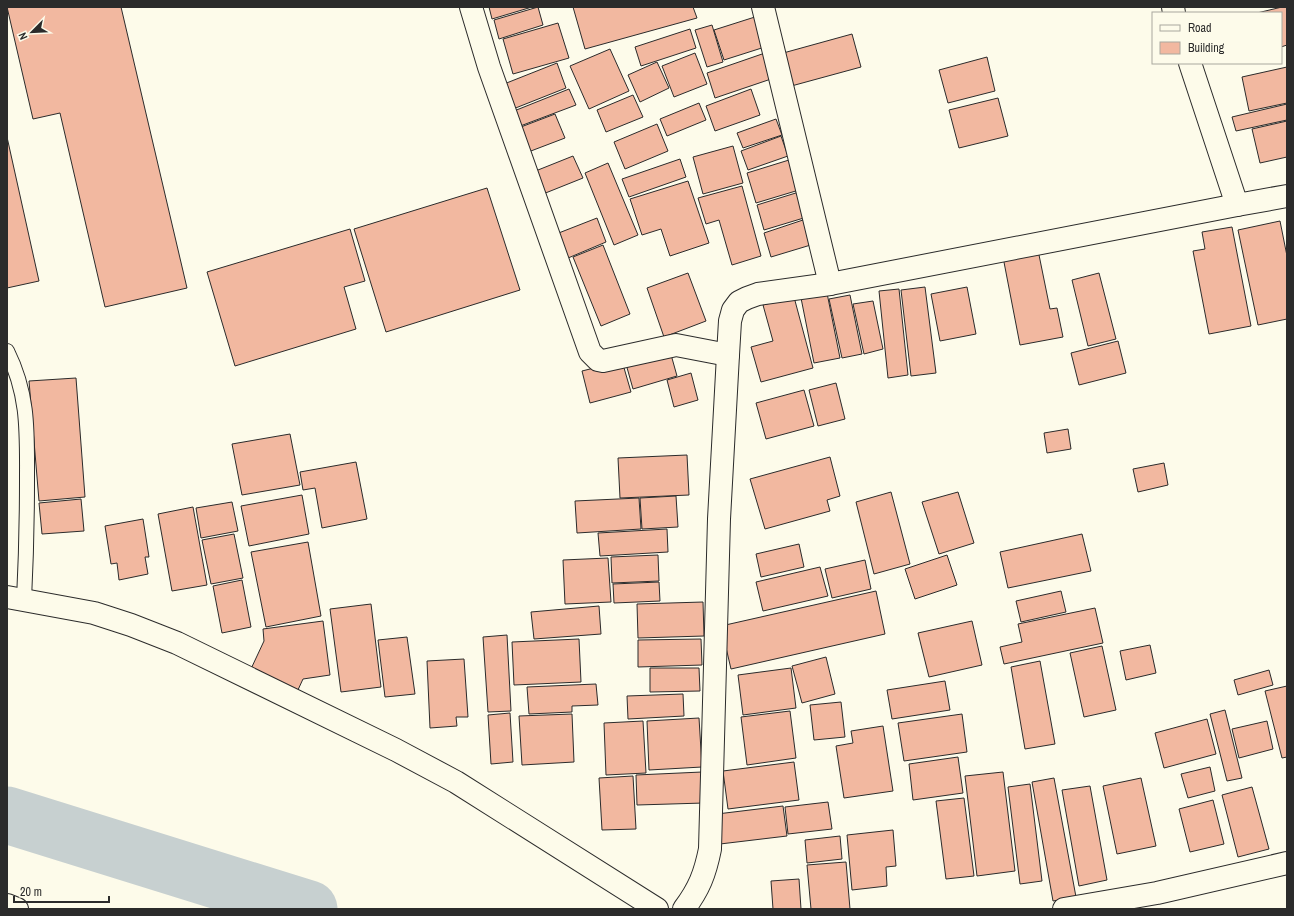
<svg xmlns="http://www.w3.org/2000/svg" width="1294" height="916" viewBox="0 0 1294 916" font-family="'Archivo Narrow',sans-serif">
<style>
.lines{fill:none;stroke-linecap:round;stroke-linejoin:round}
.river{stroke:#c7d0d0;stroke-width:57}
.building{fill:#f2b8a0;stroke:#2b2b2b}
.lane-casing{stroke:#2b2b2b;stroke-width:16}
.street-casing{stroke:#2b2b2b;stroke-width:24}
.secondary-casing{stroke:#2b2b2b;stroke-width:24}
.lane{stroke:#fdfbea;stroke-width:14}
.street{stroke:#fdfbea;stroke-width:22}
.secondary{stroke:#fdfbea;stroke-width:22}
</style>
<rect width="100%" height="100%" fill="#fdfbea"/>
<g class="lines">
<polyline class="river" points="7,815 309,909"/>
</g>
<g class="building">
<polygon points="7,7 121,7 187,288 105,307 60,113 33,119"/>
<polygon points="489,7 532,7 492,19"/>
<polygon points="538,7 543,25 499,39 494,20"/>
<polygon points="573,7 693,7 697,18 585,49"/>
<polygon points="1282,7 1287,7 1287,45 1281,47 1281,13 1257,13"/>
<polygon points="758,16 768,46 724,60 714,30"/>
<polygon points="558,23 569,58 513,74 503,39"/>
<polygon points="712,25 723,62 707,67 695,30"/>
<polygon points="690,29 696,48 641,66 635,47"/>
<polygon points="852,34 861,67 784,88 776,55"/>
<polygon points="610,49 629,91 589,109 570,66"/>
<polygon points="695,53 707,84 674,97 662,66"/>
<polygon points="765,53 774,78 715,98 707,73"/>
<polygon points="987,57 995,91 948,103 939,70"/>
<polygon points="657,62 669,88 640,102 628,75"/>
<polygon points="557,63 566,88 508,111 499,86"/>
<polygon points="1287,67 1287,103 1249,111 1242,77"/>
<polygon points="569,89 576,105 515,128 509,113"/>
<polygon points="751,89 760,115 715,131 706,106"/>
<polygon points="633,95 643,117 606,132 597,110"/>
<polygon points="998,98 1008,136 959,148 949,110"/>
<polygon points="699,103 706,120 667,136 660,119"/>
<polygon points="1287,104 1287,120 1236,131 1232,117"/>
<polygon points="555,114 565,138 523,154 513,130"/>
<polygon points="776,119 782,135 743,148 737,133"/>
<polygon points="1287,121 1287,157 1260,163 1252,129"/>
<polygon points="657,124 668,151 625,169 614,142"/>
<polygon points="781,136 788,156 748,170 741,151"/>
<polygon points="7,137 39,281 7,288"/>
<polygon points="733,146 743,183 703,194 693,157"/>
<polygon points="573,156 583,178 543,194 533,172"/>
<polygon points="680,159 686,177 629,197 622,179"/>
<polygon points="789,160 799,190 756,203 747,173"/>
<polygon points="608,163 638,235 614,245 585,173"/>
<polygon points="688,181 709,243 670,256 661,229 642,235 630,199"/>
<polygon points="742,186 761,256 732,265 719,220 706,224 698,198"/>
<polygon points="487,188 520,290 386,332 354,229"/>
<polygon points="799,192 807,217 764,230 757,205"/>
<polygon points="597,218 606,242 561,261 551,236"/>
<polygon points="806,219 814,244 771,257 764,233"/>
<polygon points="1280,221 1287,256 1287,319 1258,325 1238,230"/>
<polygon points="1232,227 1251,326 1209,334 1193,251 1205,249 1202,232"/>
<polygon points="350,229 365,281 344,287 356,329 235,366 207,272"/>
<polygon points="603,245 630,314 601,326 573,257"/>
<polygon points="1038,250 1050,309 1057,308 1063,337 1020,345 1003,257"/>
<polygon points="688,273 706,321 664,337 647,288"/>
<polygon points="1099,273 1116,339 1088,346 1072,280"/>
<polygon points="925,287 936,373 911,376 901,290"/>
<polygon points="967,287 976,334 940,341 931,294"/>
<polygon points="899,289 908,375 888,378 879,291"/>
<polygon points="827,293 840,358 814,363 801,298"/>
<polygon points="850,295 862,354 842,358 829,299"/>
<polygon points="794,297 813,368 761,382 751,347 773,341 763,305"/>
<polygon points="873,301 883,349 864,354 853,304"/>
<polygon points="1118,341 1126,373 1079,385 1071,353"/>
<polygon points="670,351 677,376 633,389 626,364"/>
<polygon points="622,361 631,392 590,403 582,371"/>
<polygon points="691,373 698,400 674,407 667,380"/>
<polygon points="76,378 85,497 39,501 29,381"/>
<polygon points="836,383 845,419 818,426 809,390"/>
<polygon points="804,390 814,426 766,439 756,403"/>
<polygon points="1068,429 1071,449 1047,453 1044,433"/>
<polygon points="290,434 300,485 242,495 232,444"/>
<polygon points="687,455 689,495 620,498 618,458"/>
<polygon points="830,457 840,496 827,500 830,511 765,529 750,479"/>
<polygon points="356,462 367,519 322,528 315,488 303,490 300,472"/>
<polygon points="1164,463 1168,485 1138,492 1133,469"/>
<polygon points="891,492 910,564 874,574 856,502"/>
<polygon points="958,492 974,543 939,554 922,502"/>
<polygon points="302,495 309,534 249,546 241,506"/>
<polygon points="676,496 678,527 642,529 640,498"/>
<polygon points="639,498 641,529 577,533 575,501"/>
<polygon points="81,499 84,531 42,534 39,503"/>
<polygon points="232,502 238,531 201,538 196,508"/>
<polygon points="193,507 207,585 172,591 158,514"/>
<polygon points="143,519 149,557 145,557 148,574 119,580 117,563 111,564 105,526"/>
<polygon points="667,529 668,552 600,556 598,533"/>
<polygon points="234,534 243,578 211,584 202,540"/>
<polygon points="1082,534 1091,571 1008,588 1000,552"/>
<polygon points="308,542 321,616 266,627 251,552"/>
<polygon points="799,544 804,567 761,577 756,554"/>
<polygon points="658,555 659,581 612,583 611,557"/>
<polygon points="947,555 957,585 915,599 905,569"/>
<polygon points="608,558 611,602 565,604 563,560"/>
<polygon points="865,560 871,589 832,598 825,569"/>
<polygon points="820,567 828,596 763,611 756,582"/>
<polygon points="242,580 251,627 222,633 213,586"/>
<polygon points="659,582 660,601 614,603 613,584"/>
<polygon points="876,591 885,634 731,669 721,626"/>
<polygon points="1061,591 1066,612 1021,622 1016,601"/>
<polygon points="703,602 704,636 638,638 637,604"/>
<polygon points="371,604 381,687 341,692 330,609"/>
<polygon points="599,606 601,634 534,639 531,612"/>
<polygon points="1095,608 1103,643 1004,664 1000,647 1022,642 1018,624"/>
<polygon points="323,621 330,675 303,679 297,692 250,671 264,641 263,629"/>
<polygon points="972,621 982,665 929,677 918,633"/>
<polygon points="507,635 511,711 488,712 483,637"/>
<polygon points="407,637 415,694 385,697 378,640"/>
<polygon points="579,639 581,682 514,685 512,642"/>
<polygon points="701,639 702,665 638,667 638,640"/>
<polygon points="1150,645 1156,673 1126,680 1120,651"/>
<polygon points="1102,646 1116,710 1084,717 1070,653"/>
<polygon points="826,657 835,694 802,703 792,666"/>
<polygon points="464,659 468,717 456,717 457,726 430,728 427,661"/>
<polygon points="1040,661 1055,744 1025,749 1011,667"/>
<polygon points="650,668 699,668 700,691 650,692"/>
<polygon points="791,668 796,708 743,715 738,675"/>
<polygon points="1269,670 1273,685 1238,695 1234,680"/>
<polygon points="945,681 950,710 892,719 887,690"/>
<polygon points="596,684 598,705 572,706 572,712 529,714 527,687"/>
<polygon points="1287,686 1287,757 1282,758 1265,691"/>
<polygon points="683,694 684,716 628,719 627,696"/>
<polygon points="841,702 845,737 814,740 810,705"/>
<polygon points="1225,710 1242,778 1227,781 1210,714"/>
<polygon points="790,711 796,758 747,765 741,717"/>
<polygon points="510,713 513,762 491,764 488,715"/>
<polygon points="572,714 574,762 522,765 519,716"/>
<polygon points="962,714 967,752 904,761 898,723"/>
<polygon points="699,718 702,767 649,770 647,721"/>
<polygon points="1207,719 1216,754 1164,768 1155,733"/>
<polygon points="643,721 646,773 606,775 604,723"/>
<polygon points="1267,721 1273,749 1239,758 1232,729"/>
<polygon points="883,726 893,791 844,798 836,746 853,743 851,731"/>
<polygon points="958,757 963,793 913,800 909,764"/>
<polygon points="794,762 799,800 728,809 723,771"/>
<polygon points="1210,767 1215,791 1188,798 1181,774"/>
<polygon points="702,772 704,803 637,805 636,775"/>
<polygon points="1003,772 1015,871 977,876 965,776"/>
<polygon points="633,776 636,829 602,830 599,778"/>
<polygon points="1054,778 1076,897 1053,901 1032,782"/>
<polygon points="1141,778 1156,846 1117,854 1103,786"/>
<polygon points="1030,784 1042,881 1020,884 1008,787"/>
<polygon points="1090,786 1107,880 1079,886 1062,790"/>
<polygon points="1252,787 1269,849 1238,857 1222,795"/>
<polygon points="964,798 974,876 946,879 936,801"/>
<polygon points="1213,800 1224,844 1190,852 1179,809"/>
<polygon points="828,802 832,829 788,834 785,807"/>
<polygon points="783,806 787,836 720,844 717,814"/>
<polygon points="893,830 896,866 886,867 887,886 852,890 847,835"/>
<polygon points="840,836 842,859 807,863 805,840"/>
<polygon points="846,862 850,909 811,909 807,865"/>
<polygon points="799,879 801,909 773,909 771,881"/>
</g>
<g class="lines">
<defs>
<path id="lane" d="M 7,351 C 29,395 27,433 27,480 C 27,520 26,560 24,600"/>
<g id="street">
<polyline points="471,7 489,67 590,352 598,360 603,361 676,345 728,355"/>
<polyline points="763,7 830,284"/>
<polyline points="1173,7 1174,13"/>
<polyline points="1190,63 1237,205 1287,196"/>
<polyline points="7,597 94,613 131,625 177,643 396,750 456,782 657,909"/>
<path d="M 684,909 C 699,889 705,874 710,849 L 719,519 L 728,355 L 730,321 L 733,310 L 739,302 L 747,298 L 758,294 L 830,284 L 1237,205"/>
<polyline points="1064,909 1157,893 1287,863"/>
</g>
<polyline id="secondary" points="7,905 17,909"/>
</defs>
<use href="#lane" class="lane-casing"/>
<use href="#street" class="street-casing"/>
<use href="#secondary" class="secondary-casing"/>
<use href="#lane" class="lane"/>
<use href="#street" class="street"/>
<use href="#secondary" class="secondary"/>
</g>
<rect width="1294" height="916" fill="none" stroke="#2b2b2b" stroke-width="16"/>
<rect x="1152" y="12" width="130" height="52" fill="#fdfbea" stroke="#a9a89e"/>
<rect x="1160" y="25" width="20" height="6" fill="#fdfbea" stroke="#a9a89e"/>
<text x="1188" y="32" font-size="12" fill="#2b2b2b">Road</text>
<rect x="1160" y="42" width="20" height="12" fill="#f2b8a0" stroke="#a9a89e"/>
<text x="1188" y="52" font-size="12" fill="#2b2b2b">Building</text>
<g transform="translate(32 32) rotate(246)" stroke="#fdfbea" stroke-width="3" paint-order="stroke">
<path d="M0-3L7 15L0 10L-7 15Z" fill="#2b2b2b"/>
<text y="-6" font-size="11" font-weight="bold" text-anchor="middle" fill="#2b2b2b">N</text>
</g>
<path d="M14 896v6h95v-6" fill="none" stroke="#2b2b2b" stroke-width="2"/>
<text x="20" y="896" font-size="12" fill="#2b2b2b" stroke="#fdfbea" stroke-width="3" paint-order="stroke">20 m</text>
</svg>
